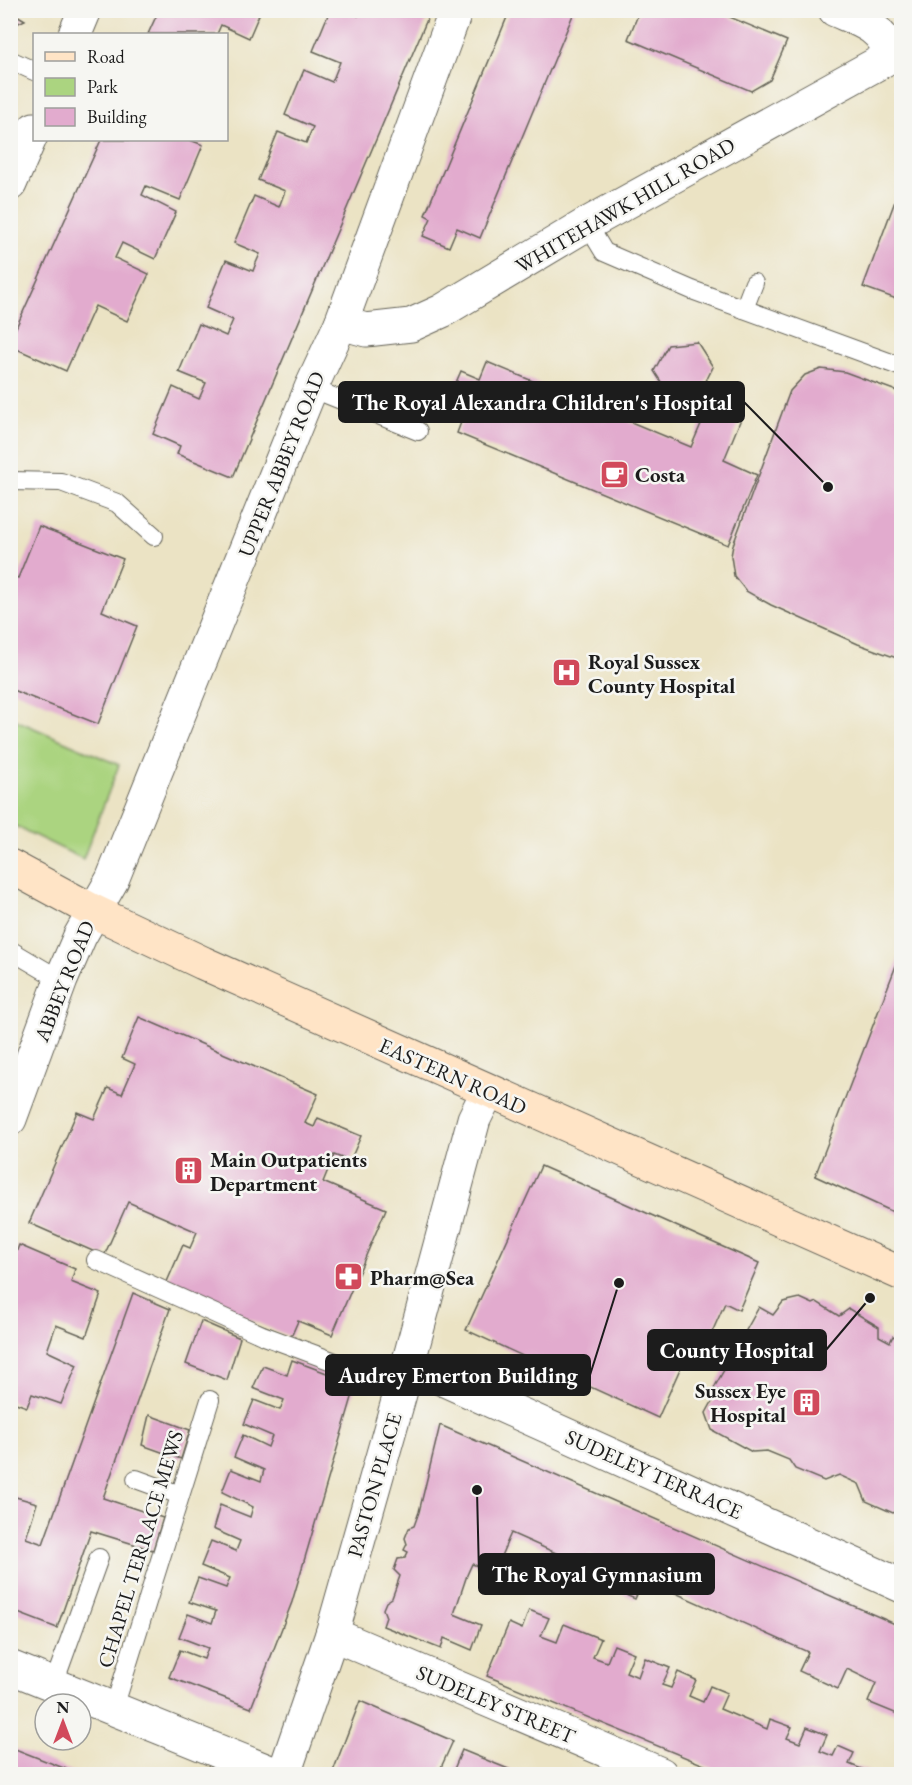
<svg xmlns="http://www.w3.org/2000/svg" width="912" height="1785" viewBox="0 0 912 1785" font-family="'EB Garamond',serif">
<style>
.green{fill:#abd480;stroke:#64784e;stroke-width:1.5}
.building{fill:#e2abce}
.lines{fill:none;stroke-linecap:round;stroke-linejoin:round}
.lane-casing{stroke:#646257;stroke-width:20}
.street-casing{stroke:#646257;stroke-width:35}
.secondary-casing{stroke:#646257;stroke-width:35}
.lane{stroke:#fff;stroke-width:18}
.street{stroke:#fff;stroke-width:33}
.secondary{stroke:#ffe4c6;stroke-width:33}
.labels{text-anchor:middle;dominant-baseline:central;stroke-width:5;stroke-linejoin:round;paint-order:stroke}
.street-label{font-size:21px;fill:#1c1c1c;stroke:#f6f6f2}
.poi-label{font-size:21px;font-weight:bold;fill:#1c1c1c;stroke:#f6f6f2;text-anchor:start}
.leader{fill:none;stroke:#1c1c1c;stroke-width:2}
.callout-dot{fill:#1c1c1c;stroke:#f6f6f2;stroke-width:2}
.callout{fill:#1c1c1c;stroke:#1c1c1c;stroke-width:2}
.callout-label{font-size:22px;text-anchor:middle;font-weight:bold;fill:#fff}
</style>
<rect width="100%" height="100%" fill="#f6f6f2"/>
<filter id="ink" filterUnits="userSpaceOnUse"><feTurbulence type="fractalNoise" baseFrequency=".0167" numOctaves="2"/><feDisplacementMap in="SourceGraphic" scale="12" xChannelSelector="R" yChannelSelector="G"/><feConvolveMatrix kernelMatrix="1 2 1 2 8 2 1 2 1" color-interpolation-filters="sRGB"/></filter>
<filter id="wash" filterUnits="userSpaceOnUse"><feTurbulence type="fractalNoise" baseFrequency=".008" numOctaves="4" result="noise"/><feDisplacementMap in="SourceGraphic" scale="24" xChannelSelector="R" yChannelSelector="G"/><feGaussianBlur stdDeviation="1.35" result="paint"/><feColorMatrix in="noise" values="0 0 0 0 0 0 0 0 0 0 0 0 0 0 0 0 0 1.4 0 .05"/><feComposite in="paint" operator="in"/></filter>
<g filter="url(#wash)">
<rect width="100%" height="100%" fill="#ebe3c4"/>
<polygon class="green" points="11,718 119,765 83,859 11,824"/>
<g id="blocks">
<g class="building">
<polygon points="159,10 261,10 249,38 221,25 217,34 148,34"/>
<polygon points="330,10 347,10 358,16 360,10 431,10 233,477 177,454 180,446 153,434 173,387 199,399 206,383 179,372 199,324 226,336 233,320 206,308 226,260 253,271 256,263 260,254 234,243 254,196 279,207 285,191 258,180 278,132 306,143 309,136 313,127 285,115 304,70 332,82 340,62 313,51"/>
<polygon points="510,10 575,10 480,238 457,228 449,247 423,236 431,218 425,215"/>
<polygon points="640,10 713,10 787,41 770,80 751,91 628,39"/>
<polygon points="10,11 25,20 10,27"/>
<polygon points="101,140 190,140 203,145 180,200 146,186 142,195 176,212 155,259 122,243 115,258 149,274 127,321 95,306 66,371 10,346 10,341"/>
<polygon points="901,185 902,185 902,301 863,287"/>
<polygon points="697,342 713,367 700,393 670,396 654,371 668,345"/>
<polygon points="487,362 691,447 711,401 743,414 724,460 757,475 728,545 457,433 463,417 444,410 461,371 480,379"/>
<polygon points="821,369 845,372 902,393 902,660 858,644 771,605 746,591 734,576 731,556 733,545 790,391 805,375"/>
<polygon points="39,526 123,559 102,611 137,626 98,724 10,689 10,575 18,578"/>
<polygon points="902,950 902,1216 815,1176"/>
<polygon points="139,1017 318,1094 305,1123 314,1127 318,1118 361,1136 350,1161 334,1155 323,1182 386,1209 332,1335 298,1321 291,1337 166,1284 183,1245 190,1248 197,1232 128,1202 104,1256 29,1223 77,1112 94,1119 108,1088 122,1094 135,1064 122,1058"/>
<polygon points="541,1166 759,1263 739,1310 725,1303 705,1348 692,1342 658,1418 466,1330"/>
<polygon points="19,1245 75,1269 71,1282 101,1294 86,1337 56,1325 47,1351 77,1365 61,1404 32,1394 27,1407 10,1401 10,1269"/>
<polygon points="133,1293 170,1309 103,1498 163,1518 153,1550 91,1531 57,1628 10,1610 10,1501 12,1496 37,1503 26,1538 43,1544"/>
<polygon points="800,1298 813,1304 817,1302 839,1316 849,1309 879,1327 879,1336 890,1342 893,1336 902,1340 902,1509 893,1513 866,1501 859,1484 839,1475 824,1481 795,1469 789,1460 767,1451 752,1452 712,1430 706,1413 718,1391 714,1388 759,1307 773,1315 783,1302"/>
<polygon points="201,1321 240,1338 227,1380 186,1364"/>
<polygon points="292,1360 356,1384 292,1602 251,1708 169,1677 180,1650 204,1659 208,1648 179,1637 188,1614 212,1623 216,1611 189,1602 198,1578 226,1588 230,1578 201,1566 211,1541 236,1551 240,1541 213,1529 220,1505 250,1517 253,1507 222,1492 231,1469 261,1481 264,1470 234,1457 243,1435 268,1447 272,1436 244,1424 254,1400 280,1410 284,1400 253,1388 263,1366 287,1375"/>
<polygon points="149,1415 190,1430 181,1459 142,1445"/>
<polygon points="440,1425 902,1627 902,1716 868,1702 876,1683 847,1669 838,1689 799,1671 808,1652 644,1579 635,1599 594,1581 602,1561 590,1555 587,1560 578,1557 576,1562 511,1533 494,1572 472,1564 467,1575 454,1614 481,1625 472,1650 444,1638 441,1649 383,1626 386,1617 383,1609 386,1602 392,1598 400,1576 394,1570 398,1559 405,1558 408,1552 404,1550 407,1544 405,1538 409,1528 414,1526 419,1512"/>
<polygon points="529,1610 549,1618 541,1636 557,1642 564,1624 581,1631 601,1639 593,1657 607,1662 614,1645 634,1653 626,1672 638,1677 645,1658 670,1668 662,1685 671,1688 678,1672 696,1680 689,1696 703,1702 710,1686 727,1693 720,1709 767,1729 770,1719 792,1727 787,1738 800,1743 807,1727 827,1735 820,1751 833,1756 838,1746 854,1753 849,1764 874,1774 726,1774 487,1676 509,1623 522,1629"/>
<polygon points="360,1701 453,1741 438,1774 422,1772 421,1774 332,1774"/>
<polygon points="10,1747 79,1774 10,1774"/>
<polygon points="462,1750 496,1764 521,1774 452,1774"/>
</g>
</g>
</g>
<g filter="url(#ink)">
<use href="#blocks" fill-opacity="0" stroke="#646257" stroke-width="1.5"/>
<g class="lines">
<defs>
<g id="lane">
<polyline points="10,60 34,71"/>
<polyline points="587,224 604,252 692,290 902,367"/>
<polyline points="744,309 754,283"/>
<polyline points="311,388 418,431"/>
<polyline points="10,481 61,482 117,503 154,536"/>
<polyline points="10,950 61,980"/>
<polyline points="96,1260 262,1335 370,1375 400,1394"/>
<polyline points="136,1479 180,1495"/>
<polyline points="53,1686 99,1558"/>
<polyline points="113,1711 210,1400"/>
</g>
<g id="street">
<path d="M 835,10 C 863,22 879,25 892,55"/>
<polyline points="75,34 85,10"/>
<polyline points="10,184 34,129"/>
<polyline points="341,323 366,330 411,325 442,311 587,224 902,50"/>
<polyline points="10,1119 61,980 80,936 112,880 311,388 341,323 456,10"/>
<polyline points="407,1363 902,1586"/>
<polyline points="332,1634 661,1774"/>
<polyline points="10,1667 275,1774"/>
<polyline points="284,1774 332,1634 400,1394 474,1119 488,1091"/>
</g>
<polyline id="secondary" points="10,866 93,911 203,963 902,1274"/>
</defs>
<use href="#lane" class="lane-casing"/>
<use href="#street" class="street-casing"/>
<use href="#secondary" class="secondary-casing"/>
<use href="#lane" class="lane"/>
<use href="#street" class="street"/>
<use href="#secondary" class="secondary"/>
</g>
</g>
<defs>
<symbol id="cafe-square" viewBox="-11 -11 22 22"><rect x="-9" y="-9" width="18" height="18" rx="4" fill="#d1495b" stroke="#f6f6f2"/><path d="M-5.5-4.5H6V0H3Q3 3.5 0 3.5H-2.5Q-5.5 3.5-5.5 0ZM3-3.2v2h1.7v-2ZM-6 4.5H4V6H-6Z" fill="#fff"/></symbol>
<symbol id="hospital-square" viewBox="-11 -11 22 22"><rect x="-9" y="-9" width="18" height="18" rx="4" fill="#d1495b" stroke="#f6f6f2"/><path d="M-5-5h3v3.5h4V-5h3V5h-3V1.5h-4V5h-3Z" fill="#fff"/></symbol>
<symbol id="building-square" viewBox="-11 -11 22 22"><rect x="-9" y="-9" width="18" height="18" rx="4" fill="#d1495b" stroke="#f6f6f2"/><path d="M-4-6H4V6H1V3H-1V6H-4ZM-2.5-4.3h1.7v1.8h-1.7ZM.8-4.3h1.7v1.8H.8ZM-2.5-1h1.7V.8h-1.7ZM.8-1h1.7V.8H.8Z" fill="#fff"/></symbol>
<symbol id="pharmacy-square" viewBox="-11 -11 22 22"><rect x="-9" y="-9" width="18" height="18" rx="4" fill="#d1495b" stroke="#f6f6f2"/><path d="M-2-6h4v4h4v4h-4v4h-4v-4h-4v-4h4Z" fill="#fff"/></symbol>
</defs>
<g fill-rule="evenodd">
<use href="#cafe-square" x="598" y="458" width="33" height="33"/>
<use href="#hospital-square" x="550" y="656" width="33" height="33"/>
<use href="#building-square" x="172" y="1154" width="33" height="33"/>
<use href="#pharmacy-square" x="332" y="1260" width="33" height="33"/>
<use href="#building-square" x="790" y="1386" width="33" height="33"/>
</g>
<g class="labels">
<g class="street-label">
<text transform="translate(625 205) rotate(-30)">WHITEHAWK HILL ROAD</text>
<text transform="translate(281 464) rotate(-68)">UPPER ABBEY ROAD</text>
<text transform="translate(64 981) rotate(-68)">ABBEY ROAD</text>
<text transform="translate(453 1076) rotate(24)">EASTERN ROAD</text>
<text transform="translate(654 1474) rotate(24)">SUDELEY TERRACE</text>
<text transform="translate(374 1485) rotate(-74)">PASTON PLACE</text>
<text transform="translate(140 1549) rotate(-73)">CHAPEL TERRACE MEWS</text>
<text transform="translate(496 1704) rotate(23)">SUDELEY STREET</text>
</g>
<g class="poi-label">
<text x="635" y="474">Costa</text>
<text x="588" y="661">Royal Sussex<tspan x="588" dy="24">County Hospital</tspan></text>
<text x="210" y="1159">Main Outpatients<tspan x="210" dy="24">Department</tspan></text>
<text x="370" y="1277">Pharm@Sea</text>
<text x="786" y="1390" text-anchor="end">Sussex Eye<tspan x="786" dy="24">Hospital</tspan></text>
</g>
</g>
<path class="leader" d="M828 487L744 402M870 1298L826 1350M619 1283L590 1375M477 1490L479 1574"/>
<g class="callout-dot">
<circle cx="828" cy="487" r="6"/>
<circle cx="870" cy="1298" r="6"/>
<circle cx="619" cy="1283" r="6"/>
<circle cx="477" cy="1490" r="6"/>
</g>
<g class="callout">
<rect x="339" y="382" width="405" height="40" rx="6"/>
<rect x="648" y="1330" width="178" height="40" rx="6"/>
<rect x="326" y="1355" width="264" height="40" rx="6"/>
<rect x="479" y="1554" width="235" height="40" rx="6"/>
</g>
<g class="callout-label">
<text x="542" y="410">The Royal Alexandra Children's Hospital</text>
<text x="737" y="1358">County Hospital</text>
<text x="458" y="1383">Audrey Emerton Building</text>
<text x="597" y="1582">The Royal Gymnasium</text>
</g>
<rect width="912" height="1785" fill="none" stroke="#f6f6f2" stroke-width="36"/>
<rect x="33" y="33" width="195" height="108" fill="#f6f6f2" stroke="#9f9f9c" stroke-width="1.5"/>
<rect x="45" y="52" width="30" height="9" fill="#ffe4c6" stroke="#9f9f9c" stroke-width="1.5"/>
<text x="87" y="63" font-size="18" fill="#1c1c1c">Road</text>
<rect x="45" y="78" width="30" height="18" fill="#abd480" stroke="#9f9f9c" stroke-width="1.5"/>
<text x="87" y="93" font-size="18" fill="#1c1c1c">Park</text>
<rect x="45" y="108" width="30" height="18" fill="#e2abce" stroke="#9f9f9c" stroke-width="1.5"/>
<text x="87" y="123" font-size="18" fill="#1c1c1c">Building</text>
<g transform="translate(63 1722)"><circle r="28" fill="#f6f6f2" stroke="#9f9f9c" stroke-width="1.5"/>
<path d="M0-4.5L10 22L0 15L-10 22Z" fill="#d1495b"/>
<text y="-9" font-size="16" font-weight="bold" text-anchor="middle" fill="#1c1c1c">N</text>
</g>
</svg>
